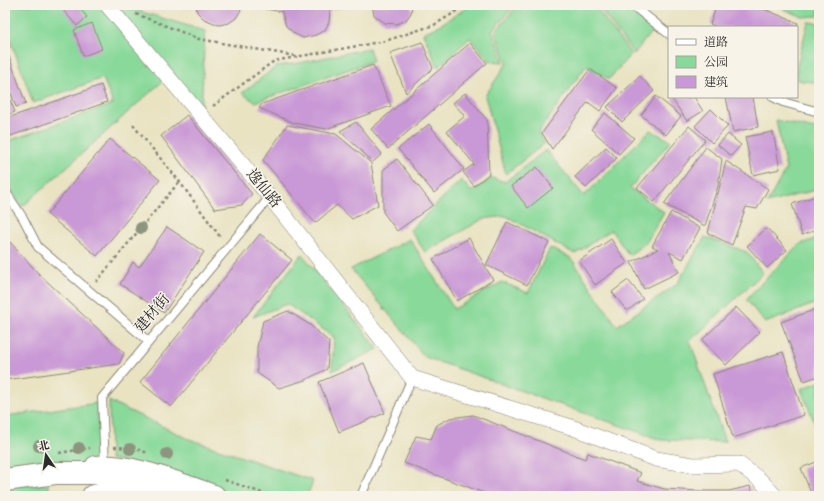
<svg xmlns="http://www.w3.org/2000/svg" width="824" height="501" viewBox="0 0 824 501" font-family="Vollkorn,'Noto Serif SC',serif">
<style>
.green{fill:#88d99a;stroke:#5a8262}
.building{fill:#c998d6}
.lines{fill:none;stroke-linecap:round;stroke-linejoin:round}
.lane-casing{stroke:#8a8776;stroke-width:10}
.street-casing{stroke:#8a8776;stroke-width:16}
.secondary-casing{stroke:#8a8776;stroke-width:24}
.highway-casing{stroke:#8a8776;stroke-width:24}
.path{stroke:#8a8776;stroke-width:2.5;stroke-dasharray:3 3;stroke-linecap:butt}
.lane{stroke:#fff;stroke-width:8}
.street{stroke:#fff;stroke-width:15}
.secondary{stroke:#fff;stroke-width:22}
.highway{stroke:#fff;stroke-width:22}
.tree{fill:#8d957e}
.labels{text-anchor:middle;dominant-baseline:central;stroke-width:3;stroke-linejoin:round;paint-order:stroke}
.street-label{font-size:15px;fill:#2b2b2b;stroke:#f7f3e8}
</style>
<rect width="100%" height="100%" fill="#f7f3e8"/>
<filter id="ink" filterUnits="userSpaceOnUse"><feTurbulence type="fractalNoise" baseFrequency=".025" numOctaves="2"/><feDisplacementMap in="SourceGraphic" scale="8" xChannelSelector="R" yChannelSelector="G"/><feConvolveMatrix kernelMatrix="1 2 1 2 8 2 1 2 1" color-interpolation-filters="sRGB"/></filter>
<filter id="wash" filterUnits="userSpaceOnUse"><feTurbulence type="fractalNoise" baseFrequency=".012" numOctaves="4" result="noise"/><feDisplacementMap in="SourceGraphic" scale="16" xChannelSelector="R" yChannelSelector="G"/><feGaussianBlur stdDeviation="0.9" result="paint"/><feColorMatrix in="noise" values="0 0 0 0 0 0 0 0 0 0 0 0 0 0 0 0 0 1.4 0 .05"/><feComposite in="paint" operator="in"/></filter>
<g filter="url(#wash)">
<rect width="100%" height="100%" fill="#e9e3c2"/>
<g class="green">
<polygon points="5,5 102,5 164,80 22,207 11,190 5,184 5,142 113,104 103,78 33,103 5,24"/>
<polygon points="108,5 119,5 205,31 201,114"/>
<polygon points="471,5 515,5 492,31 504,62 490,61 470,38 438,67 423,33 438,26"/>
<polygon points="518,5 594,5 631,54 609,79 586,66 538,133 545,143 506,174 485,96 507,63 495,32"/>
<polygon points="597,5 627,5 655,27 634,54"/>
<polygon points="774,5 819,5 819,16 803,17"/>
<polygon points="808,22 819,23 819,83 797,80 797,66"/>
<polygon points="369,48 373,61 255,102 242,93 277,66 299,63"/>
<polygon points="776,120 819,130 819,189 767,203 786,169"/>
<polygon points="650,130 671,141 630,188 664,212 646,243 629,255 611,230 575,254 506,216 483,219 425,252 410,230 461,180 472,192 492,178 505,182 546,150 584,196"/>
<polygon points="705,237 747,252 763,273 690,341 725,442 661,440 425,357 351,269 410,239 454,309 502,282 528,293 550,248 571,258 617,326 677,284"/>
<polygon points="819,238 819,302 765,323 746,299 800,244"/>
<polygon points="302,254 378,349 332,371 334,337 287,304 253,317"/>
<polygon points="819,382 819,422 815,424 801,389"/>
<polygon points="109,401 189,439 313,481 308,494 313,496 229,496 134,463 110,459"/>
<polygon points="98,403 99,462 5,474 5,416"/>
<polygon points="5,485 48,485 51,496 5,496"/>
</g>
<g id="blocks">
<g class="building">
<polygon points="70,5 77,5 87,17 77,26 63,10"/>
<polygon points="196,5 244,5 236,18 229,23 219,25 204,19 197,12"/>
<polygon points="245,5 351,5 351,6 330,10 329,22 325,30 316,35 303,38 295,34 286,26 282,12"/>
<polygon points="372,5 412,5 411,13 406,20 397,24 385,23 374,15"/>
<polygon points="717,5 754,5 798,23 796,27 718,27 710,24"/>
<polygon points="92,23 102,49 83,56 74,30"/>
<polygon points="5,33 10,48 5,50"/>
<polygon points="422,42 433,68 406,93 390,53"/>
<polygon points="470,43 487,63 388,149 371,129"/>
<polygon points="7,51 26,104 16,107 5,77 5,52"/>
<polygon points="373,65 391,106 326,129 294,123 259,108 262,104"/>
<polygon points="590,69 617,88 600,111 588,102 552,149 542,133"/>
<polygon points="640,76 654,91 622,122 607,107"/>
<polygon points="101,85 107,102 5,138 5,119"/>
<polygon points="5,87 15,112 5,116"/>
<polygon points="465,93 487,120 489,174 474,186 463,172 474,164 447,131 465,116 453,103"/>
<polygon points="656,96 681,116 666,135 641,115"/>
<polygon points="674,97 694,97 703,111 687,121 672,99"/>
<polygon points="726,97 753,97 758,127 733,132"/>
<polygon points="711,109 728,126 712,143 695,126"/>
<polygon points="605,113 634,138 619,154 591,129"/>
<polygon points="187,115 252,194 242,205 215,209 161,136"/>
<polygon points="356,122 382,154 373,162 340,131"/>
<polygon points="429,124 464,169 434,193 398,149"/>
<polygon points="287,125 336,134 371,163 378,205 352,219 337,205 315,223 263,160"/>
<polygon points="689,126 705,140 654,202 637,188"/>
<polygon points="773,132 780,169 753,175 745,137"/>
<polygon points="728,134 741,145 731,156 718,145"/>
<polygon points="110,139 160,180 97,256 47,214"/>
<polygon points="606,147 617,158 586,188 575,177"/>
<polygon points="706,147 722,159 718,186 705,226 664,204"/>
<polygon points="397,159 433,205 397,231 383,212 383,170"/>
<polygon points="726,161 768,189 757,209 746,207 732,245 708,233"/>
<polygon points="537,167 553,188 528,208 511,186"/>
<polygon points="819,195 819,229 802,235 792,204"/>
<polygon points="671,212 700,228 683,259 669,252 679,272 644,289 631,262 658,249 652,246"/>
<polygon points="507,222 549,242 527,285 486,265"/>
<polygon points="167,227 204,252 164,313 120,284 133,262 139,267"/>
<polygon points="767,228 787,250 767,268 747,246"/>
<polygon points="260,234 292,260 171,407 140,382"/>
<polygon points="469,238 493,280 457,301 433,259"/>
<polygon points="611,239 627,263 595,285 579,261"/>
<polygon points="10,242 38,273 124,353 119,364 5,380 5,246"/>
<polygon points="628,280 643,299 627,311 612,292"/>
<polygon points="736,307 760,332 726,365 702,340"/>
<polygon points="819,308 819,376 804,381 781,322"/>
<polygon points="288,311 310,325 329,342 327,369 305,380 279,388 257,373 257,347 263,321"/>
<polygon points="783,352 804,415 733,438 713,374"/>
<polygon points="364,363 385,413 339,432 319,382"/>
<polygon points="473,415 585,459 588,453 641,473 637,481 664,489 698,491 729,491 750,486 753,496 492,496 404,463 416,436 431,439 437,425 450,418"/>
<polygon points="819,461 819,496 812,496 801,468"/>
</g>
</g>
</g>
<g filter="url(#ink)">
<use href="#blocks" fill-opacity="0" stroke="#8a8776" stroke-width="1"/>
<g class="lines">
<defs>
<g id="lane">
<polyline points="632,5 669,34"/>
<polyline points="773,97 783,102 819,112"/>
<polyline points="5,191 23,218 38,247 148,341"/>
<polyline points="105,466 102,398 270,197"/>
<polyline points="361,496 412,378"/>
</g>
<polyline id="street" points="107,5 270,197 412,378 571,427 656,459 693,465 739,464 760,480 775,496"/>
<path id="secondary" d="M 96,467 C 129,463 182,485 214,496"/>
<g id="highway">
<polyline points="5,480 55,473 105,473 168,496"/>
<polyline points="93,496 110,493 129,496"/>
</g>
</defs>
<use href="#lane" class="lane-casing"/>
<use href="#street" class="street-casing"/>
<use href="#secondary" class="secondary-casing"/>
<use href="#highway" class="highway-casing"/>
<g class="path">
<polyline points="136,14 199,39 295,56"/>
<polyline points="213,106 274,61 385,41 434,25 467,5"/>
<polyline points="133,125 179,181 221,238"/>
<polyline points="96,282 179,182"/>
<polyline points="114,447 134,448 148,453"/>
<polyline points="59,453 90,448"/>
<polyline points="225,480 271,496"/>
<polyline points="326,496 328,491"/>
</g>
<use href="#lane" class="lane"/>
<use href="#street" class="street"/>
<use href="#secondary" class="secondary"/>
<use href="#highway" class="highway"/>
</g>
<g class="tree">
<circle cx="141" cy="228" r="6"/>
<circle cx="39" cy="446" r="6"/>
<circle cx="79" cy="448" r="6"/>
<circle cx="130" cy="449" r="6"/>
<circle cx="167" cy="454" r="6"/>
</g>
</g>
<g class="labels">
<g class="street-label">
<text transform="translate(263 189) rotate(51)">逸仙路</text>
<text transform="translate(153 314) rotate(-50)">建材街</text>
</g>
</g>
<rect width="824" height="501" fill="none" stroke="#f7f3e8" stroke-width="20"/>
<rect x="668" y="26" width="130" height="72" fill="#f7f3e8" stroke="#a5a39c"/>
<rect x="676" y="39" width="20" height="6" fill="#ffffff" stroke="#a5a39c"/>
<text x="704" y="46" font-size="12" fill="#2b2b2b">道路</text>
<rect x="676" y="56" width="20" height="12" fill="#88d99a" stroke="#a5a39c"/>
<text x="704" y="66" font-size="12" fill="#2b2b2b">公园</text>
<rect x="676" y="76" width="20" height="12" fill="#c998d6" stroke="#a5a39c"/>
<text x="704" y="86" font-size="12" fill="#2b2b2b">建筑</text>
<g transform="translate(46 455) rotate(347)" stroke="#f7f3e8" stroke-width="3" paint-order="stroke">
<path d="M0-3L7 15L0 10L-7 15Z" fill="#2b2b2b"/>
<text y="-6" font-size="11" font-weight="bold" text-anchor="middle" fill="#2b2b2b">北</text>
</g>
</svg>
